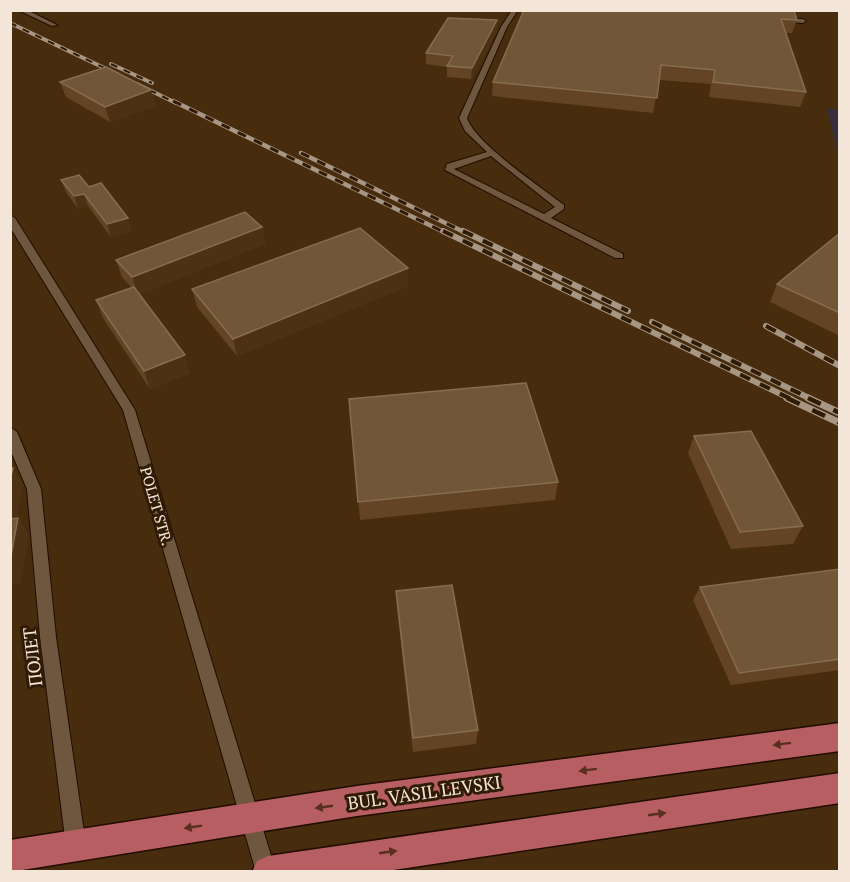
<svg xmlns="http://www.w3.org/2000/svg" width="850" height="882" viewBox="0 0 850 882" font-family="'PT Serif',serif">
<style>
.built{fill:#472c0e}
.medical{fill:#362d3d}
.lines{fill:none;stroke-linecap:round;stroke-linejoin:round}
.street-casing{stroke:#200d00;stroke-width:2}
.primary-casing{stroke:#200d00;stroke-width:3}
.street{fill:#6f573f;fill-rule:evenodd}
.primary{fill:#b75e62;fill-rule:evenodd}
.rail-far3-casing{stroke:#a79684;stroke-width:4}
.rail-far2-casing{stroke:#a79684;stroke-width:4.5}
.rail-far1-casing{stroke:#a79684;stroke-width:6}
.rail-casing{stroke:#a79684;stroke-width:7}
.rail-far3{stroke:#301b04;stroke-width:2;stroke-dasharray:7;stroke-linecap:butt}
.rail-far2{stroke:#301b04;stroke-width:3;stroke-dasharray:9;stroke-linecap:butt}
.rail-far1{stroke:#301b04;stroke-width:4;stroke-dasharray:11;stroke-linecap:butt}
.rail{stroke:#301b04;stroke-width:4.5;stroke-dasharray:14;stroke-linecap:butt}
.wall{fill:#634525}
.shaded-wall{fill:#4c3114}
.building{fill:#725638;stroke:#866d51;stroke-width:1.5}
.oneway{fill:#582f20}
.labels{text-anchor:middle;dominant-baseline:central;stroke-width:6;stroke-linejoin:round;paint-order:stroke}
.street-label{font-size:15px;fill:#f3e5d7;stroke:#301b04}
.near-street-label{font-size:18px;fill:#f3e5d7;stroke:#301b04}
</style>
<rect width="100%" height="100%" fill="#3a250d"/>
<rect class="built" x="11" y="11" width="828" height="860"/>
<polygon class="medical" points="827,108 839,110 839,160"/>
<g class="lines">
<defs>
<g id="street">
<polygon points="18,10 27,10 57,25 52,26"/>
<path d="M 512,10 L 518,10 L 507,27 L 467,118 C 476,144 541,187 564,205 L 564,209 L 551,218 L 623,254 L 623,258 L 615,258 L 445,170 L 447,164 L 487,152 L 465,131 L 459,118 L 501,27 ZM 491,156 L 555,207 L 544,214 L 454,169 Z"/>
<polygon points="776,18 803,19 806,21 803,23 778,21"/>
<polygon points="10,215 15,218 135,410 276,872 256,872 123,410 10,227"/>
<polygon points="10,427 17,432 41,489 56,637 86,846 83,853 76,856 69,853 66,846 40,637 27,489 10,449"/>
</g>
<g id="primary">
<polygon points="840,723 840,751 357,816 10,872 10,840 357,786"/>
<polygon points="840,773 840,803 380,872 252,872 257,861 268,856"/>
</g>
</defs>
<use href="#street" class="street-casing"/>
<use href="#primary" class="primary-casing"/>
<use href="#street" class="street"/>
<use href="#primary" class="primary"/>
<defs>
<g id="rail-far3">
<polyline points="10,23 119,75"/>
<polyline points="111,64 152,83"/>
<polyline points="137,84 176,103"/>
</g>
<g id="rail-far2">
<polyline points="173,101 446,233"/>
<polyline points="301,153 466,233"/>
</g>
<g id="rail-far1">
<polyline points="443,231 791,399"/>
<polyline points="463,231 628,311"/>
<polyline points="652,322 811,399"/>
<polyline points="766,326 840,366"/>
</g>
<g id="rail">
<polyline points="787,398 840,423"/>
<polyline points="808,398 840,413"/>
</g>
</defs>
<use href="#rail-far3" class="rail-far3-casing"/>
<use href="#rail-far2" class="rail-far2-casing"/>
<use href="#rail-far1" class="rail-far1-casing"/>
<use href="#rail" class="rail-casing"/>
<use href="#rail-far3" class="rail-far3"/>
<use href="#rail-far2" class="rail-far2"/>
<use href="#rail-far1" class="rail-far1"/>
<use href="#rail" class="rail"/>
</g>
<g class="wall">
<polygon points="823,10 840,10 840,12 823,11"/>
<polygon points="794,11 797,20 792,33 786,33 806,92 800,107 709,97 711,84 659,80 653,113 492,96 493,82"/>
<polygon points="497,31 471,79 447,77 447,67 426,64 426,53"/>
<polygon points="60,82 151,90 155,106 110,122 66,97"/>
<polygon points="61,180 89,187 132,231 111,237 88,206 78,209 66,192"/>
<polygon points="262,227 265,244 140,294 190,373 150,389 103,318 96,300 132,288 122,277 116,260"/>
<polygon points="840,233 840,336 770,302 777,284"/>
<polygon points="408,268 408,286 237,356 197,307 192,289"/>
<polygon points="349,399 558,482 555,500 360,520"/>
<polygon points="694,436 803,526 793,544 731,549 688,453"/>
<polygon points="840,569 840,670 731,685 693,600 700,587"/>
<polygon points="396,591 478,730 476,744 413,752 397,608"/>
</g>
<g class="shaded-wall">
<polygon points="497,20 497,31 471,79 472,68"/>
<polygon points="151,90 155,106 110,122 105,107"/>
<polygon points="84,194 88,206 78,209 74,196"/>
<polygon points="128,218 132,231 111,237 107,224"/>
<polygon points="262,227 265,244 138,295 132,277"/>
<polygon points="408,268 408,286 237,356 233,339"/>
<polygon points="185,355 190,373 150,389 144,371"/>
<polygon points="13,468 23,485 13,537 10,533 10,480"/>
<polygon points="18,518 29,534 21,583 10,585 10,561"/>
</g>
<g class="building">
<polygon points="524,10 794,11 797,20 781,19 806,92 713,82 715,70 661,65 657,98 493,82"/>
<polygon points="448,18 497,20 472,68 447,66 453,56 426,53"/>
<polygon points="106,67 151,90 105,107 60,82"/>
<polygon points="79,175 89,187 101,183 128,218 107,224 84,194 74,196 61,180"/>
<polygon points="245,212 262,227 132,277 116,260"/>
<polygon points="360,228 408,268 233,339 192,289"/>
<polygon points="840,233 840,313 777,284"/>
<polygon points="134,287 185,355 144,371 96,300"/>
<polygon points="526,383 558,482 358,502 349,399"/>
<polygon points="751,431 803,526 740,532 694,436"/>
<polygon points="13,468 10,480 10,469"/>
<polygon points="18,518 10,561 10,519"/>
<polygon points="840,569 840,659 739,673 700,587"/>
<polygon points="452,585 478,730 413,738 396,591"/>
</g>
<defs><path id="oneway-solid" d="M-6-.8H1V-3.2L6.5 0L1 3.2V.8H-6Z" transform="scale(1.5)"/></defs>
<g class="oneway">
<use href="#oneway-solid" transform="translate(782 744) rotate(173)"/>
<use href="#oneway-solid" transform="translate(588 770) rotate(173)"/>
<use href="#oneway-solid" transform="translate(324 807) rotate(172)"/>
<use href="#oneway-solid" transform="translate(657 814) rotate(-8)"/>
<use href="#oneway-solid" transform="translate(193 827) rotate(171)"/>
<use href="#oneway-solid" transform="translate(388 852) rotate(-8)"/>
</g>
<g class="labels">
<g class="street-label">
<text transform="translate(157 506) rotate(74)">POLET STR.</text>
</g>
<g class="near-street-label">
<text transform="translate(32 657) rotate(-97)">ПОЛЕТ</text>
<text transform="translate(424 792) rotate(-8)">BUL. VASIL LEVSKI</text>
</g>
</g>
<rect width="850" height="882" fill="none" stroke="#f3e5d7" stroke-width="24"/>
</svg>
